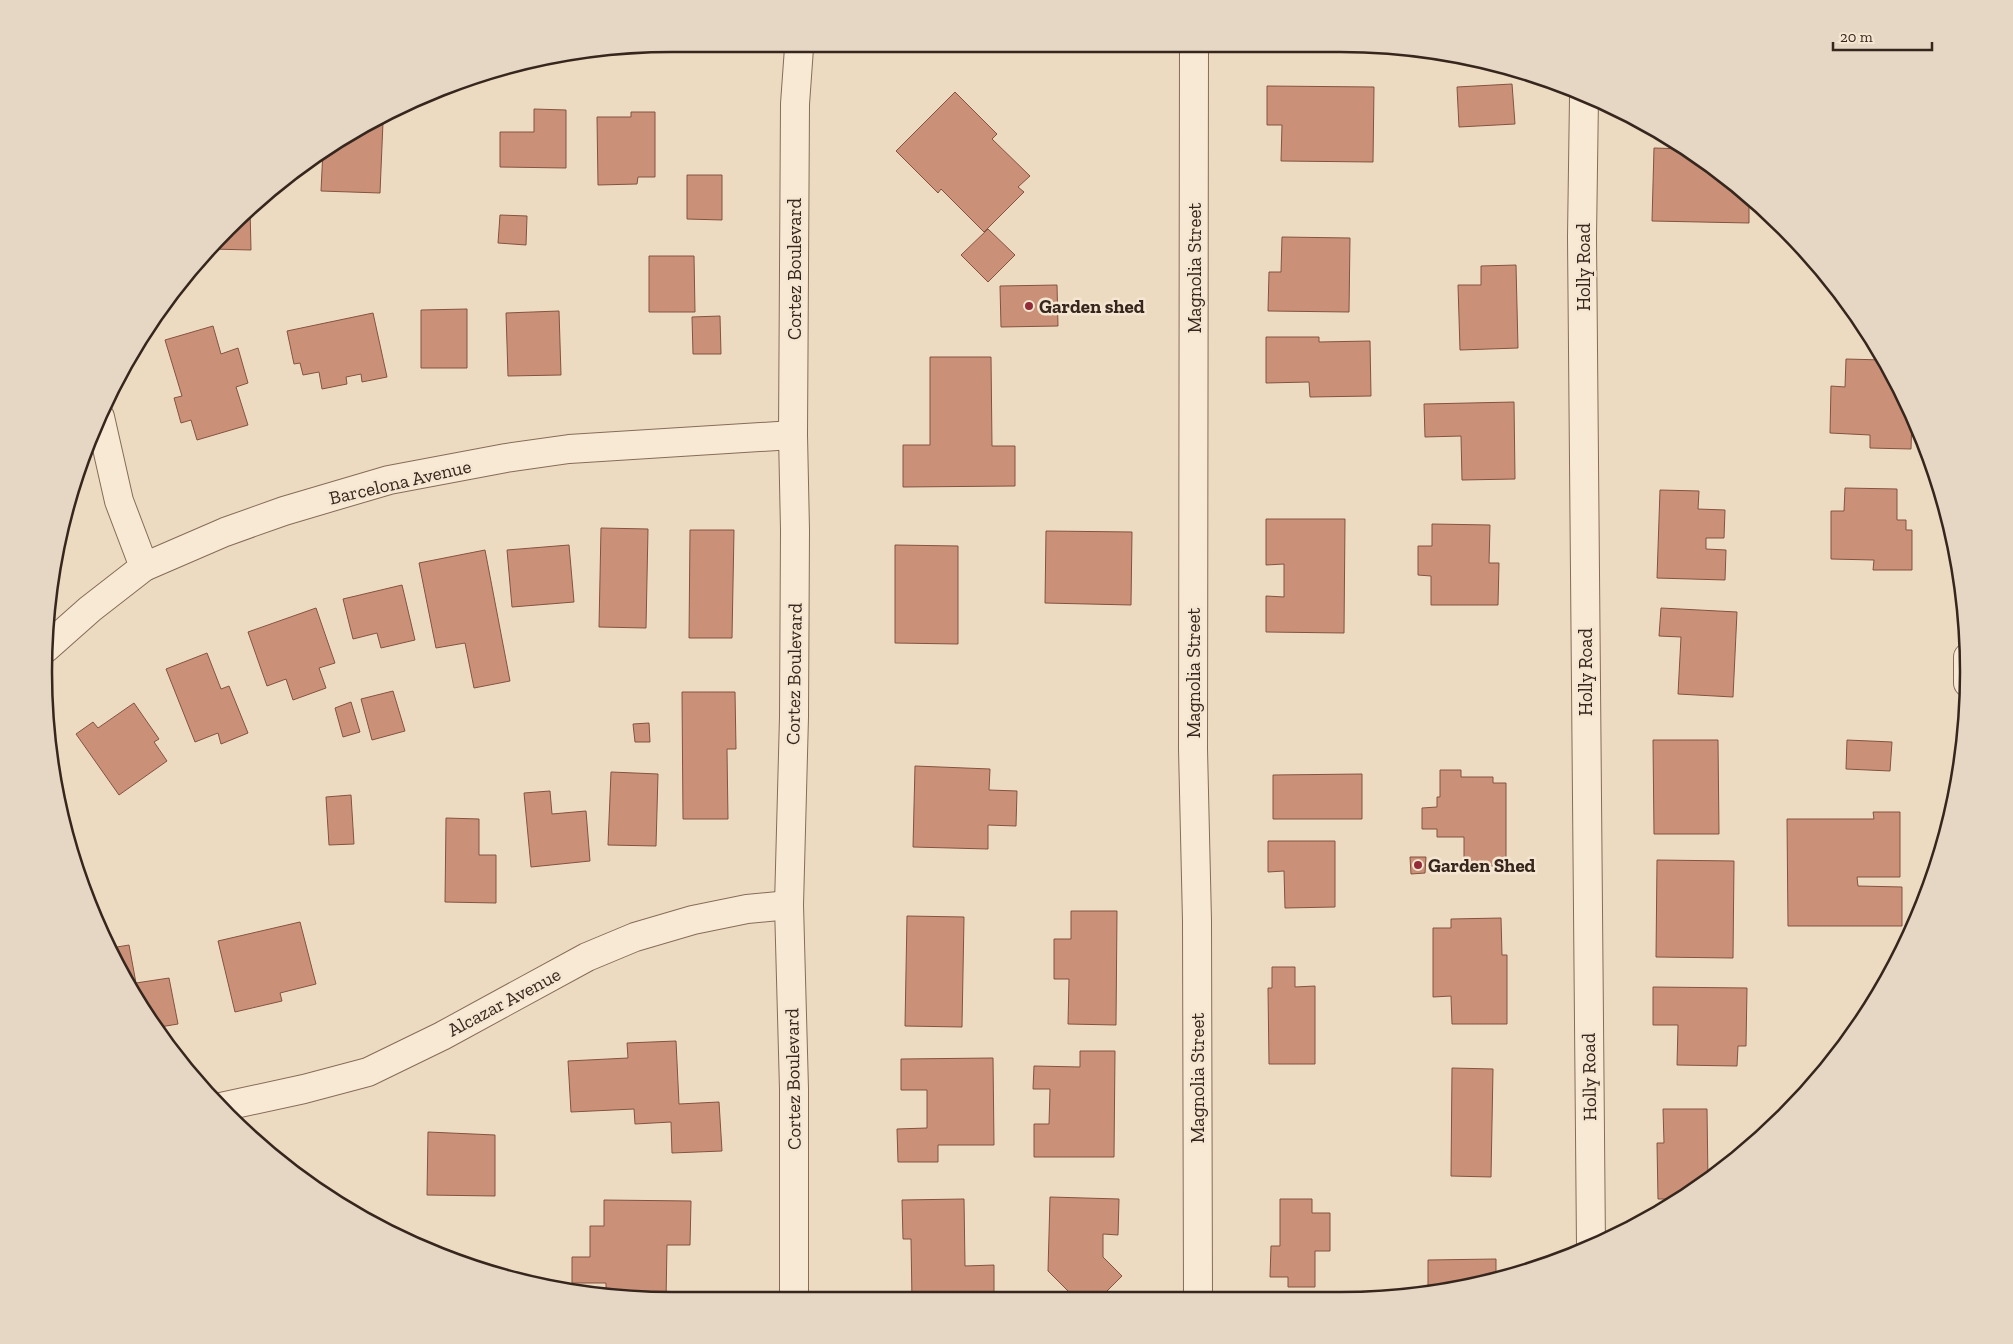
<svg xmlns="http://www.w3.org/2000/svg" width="2013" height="1344" viewBox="0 0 2013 1344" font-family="'Zilla Slab',serif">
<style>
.building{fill:#ca9178;stroke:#845340}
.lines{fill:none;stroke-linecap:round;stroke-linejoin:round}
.street-casing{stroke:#866c59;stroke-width:30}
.street{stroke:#f8e9d4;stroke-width:28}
.poi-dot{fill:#932b38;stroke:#f4e6d1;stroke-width:2}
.labels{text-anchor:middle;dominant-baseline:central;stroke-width:5;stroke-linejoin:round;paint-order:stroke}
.street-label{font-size:19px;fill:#36261d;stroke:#f4e6d1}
.poi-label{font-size:19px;font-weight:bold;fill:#36261d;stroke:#f4e6d1;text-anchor:start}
.rim{fill:none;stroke:#36261d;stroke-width:2.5}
</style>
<rect width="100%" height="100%" fill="#eddbc1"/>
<g class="building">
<polygon points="1512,84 1515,124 1459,127 1457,87"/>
<polygon points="1267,86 1374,87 1373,162 1281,161 1282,125 1267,125"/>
<polygon points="955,92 997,134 992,139 1030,176 1018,187 1024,192 984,232 941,189 938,193 896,151"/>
<polygon points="534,109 566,110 566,168 500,167 500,132 534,132"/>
<polygon points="631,112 655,112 655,177 638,177 637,184 598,185 597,117 631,117"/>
<polygon points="379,122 383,122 380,193 321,191 323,150"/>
<polygon points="1686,147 1749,198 1749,223 1652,221 1654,148 1686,149"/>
<polygon points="687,175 722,175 722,220 687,219"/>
<polygon points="250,208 251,250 211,249"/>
<polygon points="500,215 527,216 526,245 498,243"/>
<polygon points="988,229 1015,255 988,282 961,255"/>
<polygon points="1282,237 1350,238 1349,312 1268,311 1269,272 1281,272"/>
<polygon points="649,256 694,256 695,312 649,312"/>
<polygon points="1516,265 1518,348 1460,350 1458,285 1481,285 1481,266"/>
<polygon points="1057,285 1058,326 1001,327 1000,286"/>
<polygon points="467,309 467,368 421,368 421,310"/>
<polygon points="559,311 561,375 508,376 506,313"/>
<polygon points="373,313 387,377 362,382 361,374 346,377 347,384 322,389 319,372 303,375 300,363 294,364 287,331"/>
<polygon points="720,316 721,354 693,354 692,317"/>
<polygon points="213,326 221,354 238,348 248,383 236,387 248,425 197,440 191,420 181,423 174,398 182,396 165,340"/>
<polygon points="1266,337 1319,337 1319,342 1370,341 1371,396 1310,397 1309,382 1266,383"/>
<polygon points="930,357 991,357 992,446 1015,446 1015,486 903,487 903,445 930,445"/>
<polygon points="1846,359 1883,360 1899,389 1899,397 1903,397 1906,403 1906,408 1909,408 1912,414 1911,449 1870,448 1870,435 1830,433 1831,386 1845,387"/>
<polygon points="1514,402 1515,479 1462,480 1461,436 1425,437 1424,404"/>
<polygon points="1845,488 1897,489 1897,520 1906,520 1906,530 1912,530 1912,570 1873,570 1874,560 1831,559 1831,511 1844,511"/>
<polygon points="1660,490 1699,491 1698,509 1725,510 1724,538 1706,538 1706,549 1726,550 1725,580 1657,578"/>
<polygon points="1266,519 1345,519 1344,633 1266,632 1266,596 1284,597 1284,564 1266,565"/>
<polygon points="1432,524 1490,525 1489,563 1499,563 1498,605 1431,605 1431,576 1418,575 1418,546 1432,546"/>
<polygon points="601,528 648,529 646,628 599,627"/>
<polygon points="690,530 734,530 732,638 689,638"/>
<polygon points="1046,531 1132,532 1131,605 1045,603"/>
<polygon points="569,545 574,602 512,607 507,550"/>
<polygon points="895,545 958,546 958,644 895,643"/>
<polygon points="485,550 510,681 474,688 465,643 436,648 419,563"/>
<polygon points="402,585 415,640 381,648 377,633 353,639 343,599"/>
<polygon points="316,608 335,663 319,668 326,688 293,700 286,679 267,686 248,632"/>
<polygon points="1661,608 1737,612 1733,697 1678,694 1681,637 1659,636"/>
<polygon points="207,653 221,689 229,686 248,733 221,744 218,733 195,742 166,669"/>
<polygon points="393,691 405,731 372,740 361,699"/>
<polygon points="682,692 735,692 736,749 727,749 728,819 683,819"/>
<polygon points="351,702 360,732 343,737 335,708"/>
<polygon points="134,703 159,739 154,742 167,761 119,795 76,734 93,722 98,728"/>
<polygon points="649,723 650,742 635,742 633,724"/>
<polygon points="1653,740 1718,740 1719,834 1654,834"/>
<polygon points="1847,740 1892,742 1890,771 1846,769"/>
<polygon points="915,766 990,769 989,790 1017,791 1016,826 988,825 988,849 913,847"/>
<polygon points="1440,770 1461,770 1461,777 1493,777 1493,783 1506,783 1506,866 1464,866 1464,837 1437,837 1437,829 1422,829 1422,808 1437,807 1437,797 1440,797"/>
<polygon points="611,772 658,774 656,846 608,845"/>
<polygon points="1362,774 1362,819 1273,819 1273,775"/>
<polygon points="550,791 552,814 586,811 590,861 531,867 524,793"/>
<polygon points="351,795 354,844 329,845 326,797"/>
<polygon points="1873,812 1900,812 1900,877 1857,877 1858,886 1902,887 1902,926 1788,926 1787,819 1874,819"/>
<polygon points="446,818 479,819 479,855 496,855 496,903 445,902"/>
<polygon points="1268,841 1335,841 1335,907 1285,908 1284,871 1268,872"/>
<polygon points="1410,857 1426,857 1425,873 1411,874"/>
<polygon points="1657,860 1734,861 1733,958 1656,957"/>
<polygon points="1071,911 1117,911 1116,1025 1068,1024 1069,979 1054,979 1054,939 1071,939"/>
<polygon points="907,916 964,917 962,1027 905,1026"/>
<polygon points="1501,918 1502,955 1507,955 1507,1024 1452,1024 1451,996 1433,997 1433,928 1451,928 1451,919"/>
<polygon points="300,922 316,984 280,993 282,1001 235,1012 218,941"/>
<polygon points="129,945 136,983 169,978 178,1024 160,1027 128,986 111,948"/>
<polygon points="1272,967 1295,967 1295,987 1315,986 1315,1064 1269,1064 1268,988 1272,988"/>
<polygon points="1653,987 1747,988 1746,1046 1738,1046 1737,1066 1677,1065 1678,1025 1653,1025"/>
<polygon points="676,1041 679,1104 719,1102 722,1151 672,1153 671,1122 635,1124 634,1109 571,1112 568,1061 628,1058 627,1043"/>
<polygon points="1080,1051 1115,1051 1114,1157 1034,1157 1034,1124 1049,1124 1050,1089 1033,1089 1034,1066 1080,1067"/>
<polygon points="993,1058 994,1145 938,1145 938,1162 898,1162 897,1129 927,1128 927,1090 901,1090 901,1059"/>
<polygon points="1452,1068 1493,1069 1491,1177 1451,1176"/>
<polygon points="1663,1109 1707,1109 1708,1180 1682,1199 1658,1199 1657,1143 1664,1143"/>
<polygon points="428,1132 495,1135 495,1196 427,1195"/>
<polygon points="1050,1197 1119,1199 1118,1235 1103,1234 1103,1257 1122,1276 1098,1300 1077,1300 1048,1271"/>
<polygon points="964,1199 965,1266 994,1265 994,1300 912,1300 911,1239 903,1239 902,1200"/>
<polygon points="1280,1199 1312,1199 1312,1213 1330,1213 1330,1251 1315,1251 1315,1287 1288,1287 1288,1277 1270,1277 1271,1246 1280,1246"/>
<polygon points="604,1200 691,1201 690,1245 667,1245 666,1300 606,1294 606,1283 572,1283 572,1257 590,1257 590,1226 604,1226"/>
<polygon points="1496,1259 1496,1278 1464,1288 1428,1292 1428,1260"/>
</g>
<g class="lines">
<defs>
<g id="street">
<polyline points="1194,45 1193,749 1197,921 1198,1300"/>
<polyline points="1584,97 1582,237 1591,1247"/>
<polyline points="100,417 119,501 144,567"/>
<polyline points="46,648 90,609 144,567 225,532 284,511 389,480 506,458 569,449 793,435"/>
<polyline points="1968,657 1968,683"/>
<polyline points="221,1107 304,1089 368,1072 442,1036 587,957 635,937 693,920 747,909 789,905"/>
<polyline points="794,1300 794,1089 789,905 794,717 795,530 793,435 795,104 799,48"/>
</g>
</defs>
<use href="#street" class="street-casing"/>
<use href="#street" class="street"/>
</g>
<g class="poi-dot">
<circle cx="1029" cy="306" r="5"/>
<circle cx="1418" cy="865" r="5"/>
</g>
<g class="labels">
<g class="street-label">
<text transform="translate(1583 267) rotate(-90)">Holly Road</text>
<text transform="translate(1194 268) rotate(-90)">Magnolia Street</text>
<text transform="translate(794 269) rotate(-90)">Cortez Boulevard</text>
<text transform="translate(400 482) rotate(-13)">Barcelona Avenue</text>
<text transform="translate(1585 672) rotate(-90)">Holly Road</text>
<text transform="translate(1193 673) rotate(-90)">Magnolia Street</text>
<text transform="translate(794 674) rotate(-89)">Cortez Boulevard</text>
<text transform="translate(504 1002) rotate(-28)">Alcazar Avenue</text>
<text transform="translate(1589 1077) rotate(-91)">Holly Road</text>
<text transform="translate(1197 1078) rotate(-90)">Magnolia Street</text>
<text transform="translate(793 1079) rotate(-91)">Cortez Boulevard</text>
</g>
<g class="poi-label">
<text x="1039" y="306">Garden shed</text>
<text x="1428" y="865">Garden Shed</text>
</g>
</g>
<path d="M0 0H2013V1344H0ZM672 52H1340A620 620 0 0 1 1960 672V672A620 620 0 0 1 1340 1292H672A620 620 0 0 1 52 672V672A620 620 0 0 1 672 52Z" fill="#e5d7c3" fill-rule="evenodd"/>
<path class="rim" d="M672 52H1340A620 620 0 0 1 1960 672V672A620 620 0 0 1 1340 1292H672A620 620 0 0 1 52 672V672A620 620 0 0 1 672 52Z"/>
<path d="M1833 42v8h99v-8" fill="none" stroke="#36261d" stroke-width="2.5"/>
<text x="1840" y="42" font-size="15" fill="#36261d" stroke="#f4e6d1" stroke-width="4" paint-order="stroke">20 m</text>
</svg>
